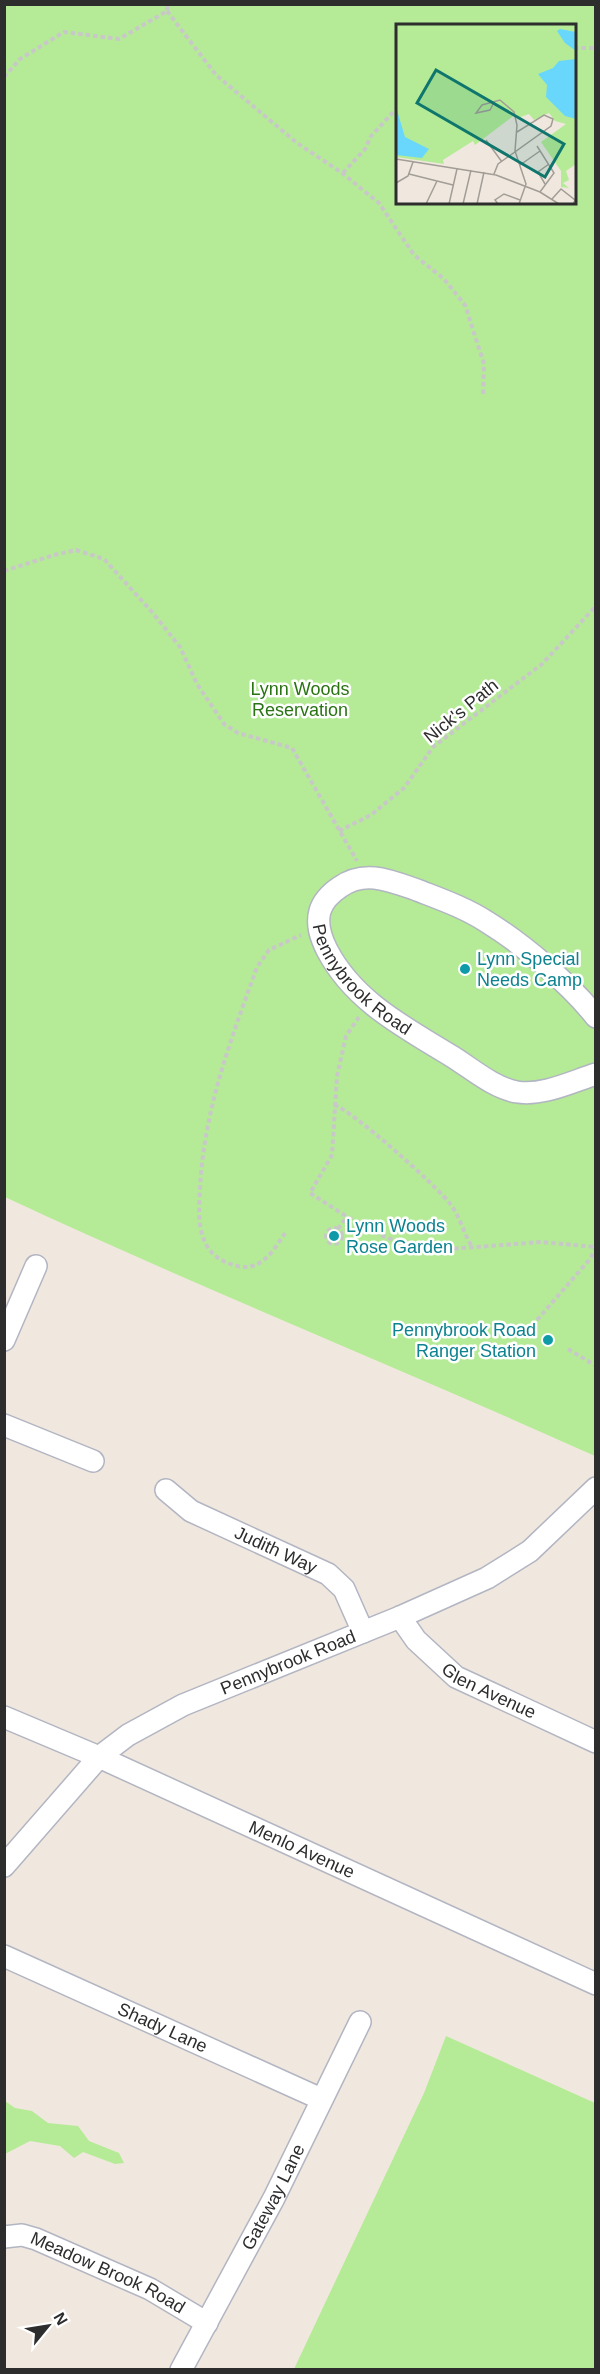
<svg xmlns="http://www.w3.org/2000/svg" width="600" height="2374" viewBox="0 0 600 2374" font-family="Arial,sans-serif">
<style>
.green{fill:#b5eb96;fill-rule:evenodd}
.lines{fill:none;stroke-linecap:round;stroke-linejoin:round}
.street-casing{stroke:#b2b5c2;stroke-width:24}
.path{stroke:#c8c8c8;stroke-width:4;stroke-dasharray:4.5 3;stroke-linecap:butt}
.street{stroke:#fff;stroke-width:21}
.culture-dot{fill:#0f9aa8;stroke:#fff;stroke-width:2}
.labels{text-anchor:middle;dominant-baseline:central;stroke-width:5;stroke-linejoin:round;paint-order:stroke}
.park-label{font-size:18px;fill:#2a7414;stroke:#fff}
.street-label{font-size:18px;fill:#2d2d2d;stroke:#fff}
.culture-label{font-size:18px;fill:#0d838f;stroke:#fff;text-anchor:start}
.inset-road{fill:none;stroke:#a29d97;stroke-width:1.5}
.view{fill:#0f766e;fill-opacity:0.15;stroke:#0f766e;stroke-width:3}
.inset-edge{fill:none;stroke:#2d2d2d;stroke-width:3}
</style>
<rect width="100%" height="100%" fill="#f0e8de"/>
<g class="green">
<path d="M 5,5 L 595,5 L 595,1456 C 399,1368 200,1288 5,1197 ZM 398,26 L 574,26 L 574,202 L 398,202 Z"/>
<polygon points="446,2036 595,2103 595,2369 294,2369 424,2093"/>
<polygon points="5,2101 15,2108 32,2111 48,2123 78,2126 89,2141 119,2153 124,2163 115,2164 83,2152 74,2158 60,2146 30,2141 5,2154"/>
</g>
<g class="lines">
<defs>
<g id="street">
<path id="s1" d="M 596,1017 C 570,984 523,944 487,922 C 466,908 440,899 417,890 C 391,881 365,869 340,887 C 331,893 323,901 320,911 C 316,925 321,938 327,950 C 354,1002 406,1028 453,1057 C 472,1069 494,1088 517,1092 C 543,1096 571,1082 596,1074"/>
<polyline points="4,1340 36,1266"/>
<polyline points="4,1425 93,1461"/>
<path id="s2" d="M 166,1490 L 191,1511 L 328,1574 L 344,1589 L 363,1632"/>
<path id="s3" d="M 400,1617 L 416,1640 L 456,1677 L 596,1742"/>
<path id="s4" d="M 4,1717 L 99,1757 L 596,1984"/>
<path id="s5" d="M 4,1866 L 99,1757 L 128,1735 L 183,1705 L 400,1617 L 487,1578 L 530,1551 L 596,1488"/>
<path id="s6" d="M 4,1956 L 321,2099"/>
<path id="s7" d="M 4,2237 L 22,2235 L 36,2239 L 150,2289 L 207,2323"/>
<path id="s8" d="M 181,2370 L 274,2198 L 360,2022"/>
</g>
</defs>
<use href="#street" class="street-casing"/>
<g class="path">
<polyline points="167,11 216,75 297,143 342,173 379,203 414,255 444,279 465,305 484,364 483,396"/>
<polyline points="574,48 596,48"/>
<polyline points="4,77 20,59 64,32 119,39 167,11 168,4"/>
<polyline points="343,173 365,149 371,136 398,107"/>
<polyline points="4,571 54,555 76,550 104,559 152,612 180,647 197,684 224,724 238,733 292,748 357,861"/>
<polyline points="339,831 371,815 404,788 433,747 542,664 596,606"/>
<path d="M 359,1017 L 346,1036 L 337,1076 L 332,1155 L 310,1193 C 349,1218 389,1247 437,1250 L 541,1242 L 596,1247"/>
<path d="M 334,1105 C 352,1110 438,1187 451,1205 C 460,1217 464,1234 472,1247"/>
<circle cx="334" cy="1236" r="8"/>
<polyline points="338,1229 347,1216"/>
<path d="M 285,1233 C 274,1250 261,1272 237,1266 C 225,1263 213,1257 207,1246 C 197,1229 199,1206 200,1188 C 204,1110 231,1039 257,967 L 269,950 L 301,935"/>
<polyline points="537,1320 590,1259 596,1248"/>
<polyline points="568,1349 596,1366"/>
</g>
<use href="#street" class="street"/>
</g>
<g class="culture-dot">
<circle cx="465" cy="969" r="6"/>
<circle cx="334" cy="1236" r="6"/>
<circle cx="548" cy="1340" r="6"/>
</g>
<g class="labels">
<g class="park-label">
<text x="300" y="689">Lynn Woods<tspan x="300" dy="21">Reservation</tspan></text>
</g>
<g class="street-label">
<text transform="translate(461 711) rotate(-39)">Nick's Path</text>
<text stroke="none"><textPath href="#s1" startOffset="420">Pennybrook Road</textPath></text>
<text stroke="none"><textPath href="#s2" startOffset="126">Judith Way</textPath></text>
<text stroke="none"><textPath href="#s5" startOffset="357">Pennybrook Road</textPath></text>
<text stroke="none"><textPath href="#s3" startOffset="118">Glen Avenue</textPath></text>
<text stroke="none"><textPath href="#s4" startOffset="326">Menlo Avenue</textPath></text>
<text stroke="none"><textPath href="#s6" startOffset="174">Shady Lane</textPath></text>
<text stroke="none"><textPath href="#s8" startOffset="196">Gateway Lane</textPath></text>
<text stroke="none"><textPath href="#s7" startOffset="112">Meadow Brook Road</textPath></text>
</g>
<g class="culture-label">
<text x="477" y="959">Lynn Special<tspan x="477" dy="21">Needs Camp</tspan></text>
<text x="346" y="1226">Lynn Woods<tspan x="346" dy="21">Rose Garden</tspan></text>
<text x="536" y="1330" text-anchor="end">Pennybrook Road<tspan x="536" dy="21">Ranger Station</tspan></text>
</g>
</g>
<g transform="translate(396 24)">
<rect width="180" height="180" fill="#f0e8de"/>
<path d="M 0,0 L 180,0 L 180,140 L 170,147 L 173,156 L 167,159 L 173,164 L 165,163 L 165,147 L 145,118 L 170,100 L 159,97 L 153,89 L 138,96 L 133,90 L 122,94 L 120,90 L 79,121 L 77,117 L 47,136 L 48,140 L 0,133 Z" fill="#b5eb96"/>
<path d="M 164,5 L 180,8 L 180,27 L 169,19 L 161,7 ZM 180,35 L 180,95 L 169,92 L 150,73 L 151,61 L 142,50 L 157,44 L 163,37 ZM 0,83 L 9,113 L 33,125 L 26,134 L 0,131 Z" fill="#69d7fb"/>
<path class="inset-road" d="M 98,78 L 94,86 L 80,89 L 86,81 L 104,76 L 118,88 L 121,101 L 119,127 L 130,160 L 123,180M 90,116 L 106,138M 141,122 L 158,149 L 144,168M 0,135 L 100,151 L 144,168 L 163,180M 124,141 L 144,127M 13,150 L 57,161M 98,150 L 102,140 L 155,102 L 157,95 L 148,91 L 121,108M 0,159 L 12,152 L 17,138M 149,160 L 142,148 L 153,140M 156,175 L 165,165 L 179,176 L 177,180M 30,180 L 41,157M 53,180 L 61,145M 67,180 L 75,146M 81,180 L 88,148M 102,180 L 99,176 L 108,170 L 124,176"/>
<path class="view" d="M 40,46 L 168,120 L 149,153 L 21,79 Z"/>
<rect width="180" height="180" class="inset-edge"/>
</g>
<rect width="600" height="2374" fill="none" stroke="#2d2d2d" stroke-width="12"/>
<g transform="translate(48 2326) rotate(60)" stroke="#ffffff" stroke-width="4.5" paint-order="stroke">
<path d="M0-4.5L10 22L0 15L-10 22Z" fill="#2d2d2d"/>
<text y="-9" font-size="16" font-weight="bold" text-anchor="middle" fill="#2d2d2d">N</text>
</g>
</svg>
